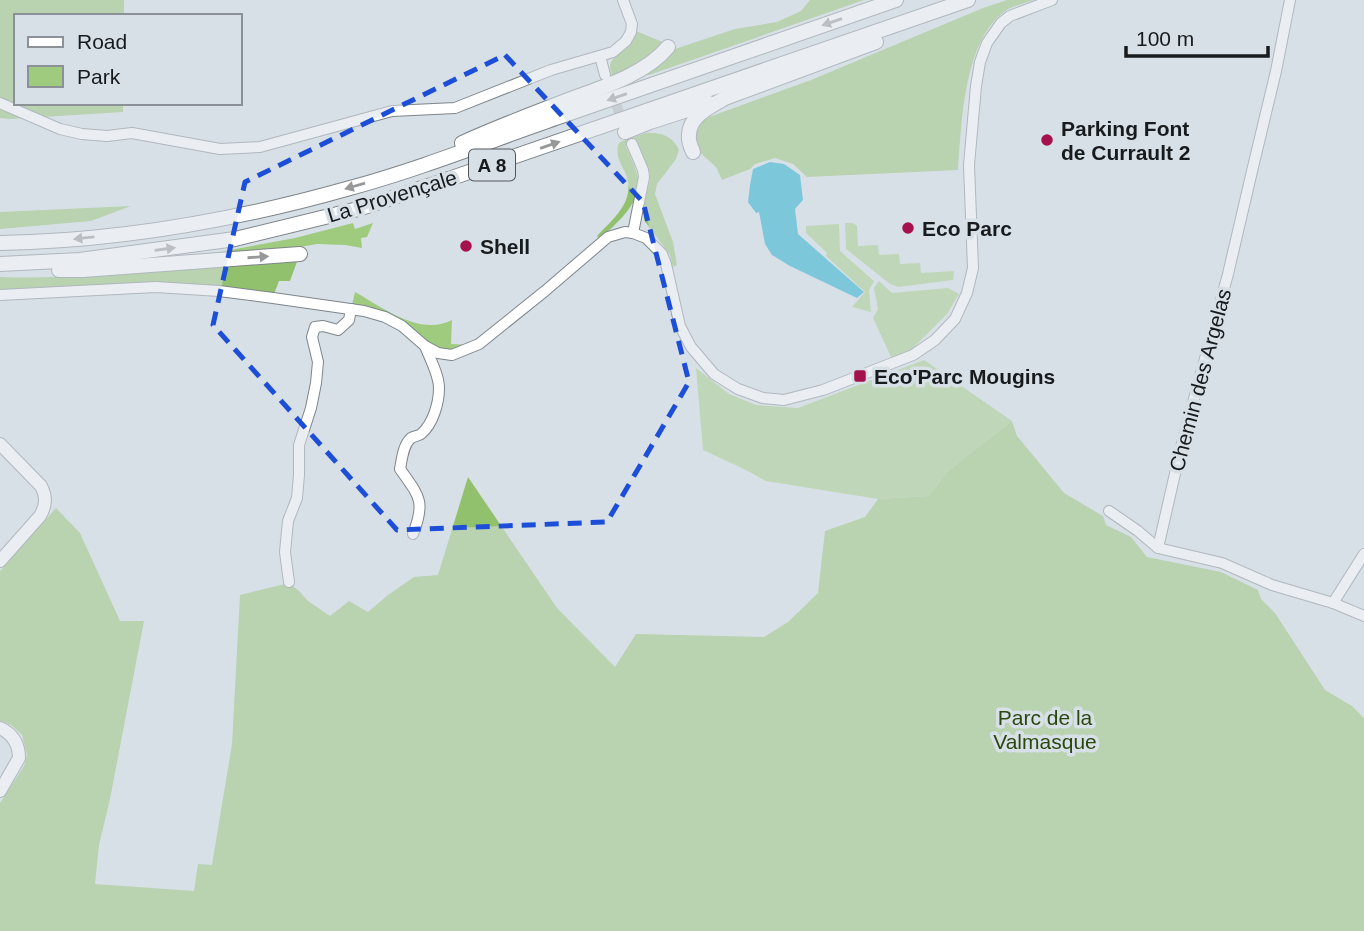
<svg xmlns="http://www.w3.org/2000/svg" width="1364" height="931" viewBox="0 0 1364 931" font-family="Arial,sans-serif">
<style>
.green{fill:#9fcb7e}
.forest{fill:#92c16e}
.water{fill:#0ea9cd}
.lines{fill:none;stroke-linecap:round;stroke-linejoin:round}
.minor-tunnel{stroke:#b2b9bf;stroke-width:10;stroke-dasharray:10 5;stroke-linecap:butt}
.minor-casing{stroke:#7e858b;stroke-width:12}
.major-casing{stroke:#7e858b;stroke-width:14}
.highway-casing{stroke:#7e858b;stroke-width:16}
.minor{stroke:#fff;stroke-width:10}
.major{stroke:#fff;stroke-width:12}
.highway{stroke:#fff;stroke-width:14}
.oneway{fill:#979899}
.marked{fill:none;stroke:#1d4ed8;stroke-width:5;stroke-dasharray:14 9;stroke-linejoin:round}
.poi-dot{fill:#a5114c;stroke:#d8e0e7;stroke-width:2.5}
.labels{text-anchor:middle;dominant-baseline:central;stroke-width:7;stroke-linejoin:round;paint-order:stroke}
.shield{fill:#d8e0e7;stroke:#52565a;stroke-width:2}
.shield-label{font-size:19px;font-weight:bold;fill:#181b1d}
.poi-label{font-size:21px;font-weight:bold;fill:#181b1d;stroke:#d8e0e7;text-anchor:start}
.street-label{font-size:21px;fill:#181b1d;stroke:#d8e0e7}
.park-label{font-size:21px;fill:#2a480d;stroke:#d8e0e7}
</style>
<rect width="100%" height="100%" fill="#d8e0e7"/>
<g class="green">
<polygon points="353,223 355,229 373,223 367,237 361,238 362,248 345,245 317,244 289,249 215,255 214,253 295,238"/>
<polygon points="845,223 853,223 857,226 858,246 878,245 879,255 899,254 900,264 920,263 921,273 954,271 953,280 898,287 890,284 846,249"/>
<polygon points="839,224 840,251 874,281 869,290 871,312 852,307 865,292 826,256 827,253 806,233 806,226"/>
<polygon points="879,281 892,293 948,288 959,294 947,314 909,352 891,357 873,318 878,309 874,288"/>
<path d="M 355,292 C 382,307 420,337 452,320 L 451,344 L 470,345 L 446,352 L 352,305 Z"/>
<polygon points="924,360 1012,421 948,471 929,496 878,499 766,481 746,470 703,450 696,368 729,394 756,405 798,408"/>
</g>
<g class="forest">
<polygon points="0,0 124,0 124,16 16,16 16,103 123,103 123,112 10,119 0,118"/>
<polygon points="810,0 864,0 649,75 644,74 675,49 735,29 777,22 801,11"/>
<path d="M 1007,0 L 1034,0 C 1025,3 1012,6 1004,12 C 963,43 962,123 958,170 L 807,177 L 793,164 L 775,158 L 755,164 L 750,169 L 722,180 L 716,167 L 697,150 L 693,130 L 703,120 L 709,117 L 811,80 L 983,8 Z"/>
<path d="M 636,31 L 665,43 L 655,56 L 613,77 C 601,51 633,57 636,31 Z"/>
<path d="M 646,133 C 660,132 673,136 679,150 L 676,159 L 657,184 L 655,194 L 673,242 L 677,265 L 673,267 L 670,255 L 644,220 L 643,208 L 650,180 L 650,173 L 637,142 L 626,146 C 630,156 636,168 638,178 C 642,202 616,225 600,238 L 597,236 C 615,217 637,200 625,172 C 620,163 616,156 618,145 L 620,142 Z"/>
<polygon points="131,206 91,221 0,229 0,212"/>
<path d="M 298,259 L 290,281 L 279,281 L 274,294 L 71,289 L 0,290 L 0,277 C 100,281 198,262 298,259 Z"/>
<polygon points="1012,421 1017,436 1064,493 1103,516 1106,525 1131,537 1147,557 1221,572 1258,590 1261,599 1275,613 1325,690 1352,706 1364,718 1364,931 0,931 0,803 24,766 27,755 22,735 11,725 0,721 0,571 56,508 80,533 120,621 144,621 110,799 99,845 95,884 194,891 198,864 212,865 232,744 240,595 289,583 299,591 308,601 330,616 349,601 368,612 388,595 414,577 438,575 468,477 557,608 615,667 636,634 764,637 788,622 818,593 825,531 865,517 878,499 929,496 948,471"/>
</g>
<polygon class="water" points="770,162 784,164 800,175 803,200 795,209 798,234 864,292 857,298 790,266 772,255 765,244 759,212 756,213 748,202 750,185 753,169"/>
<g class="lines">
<polyline class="minor-tunnel" points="611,91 624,125"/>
<defs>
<g id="minor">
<polyline points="1290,0 1276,71 1253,167 1228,274 1182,443 1158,548 1222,563 1272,585 1333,603 1364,616"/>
<polyline points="600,56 605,75"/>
<polyline points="0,103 60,129 82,134 107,136 132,133 220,149 260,147 392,111 455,108 551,70 613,52 626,41 631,32 632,24 623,0"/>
<polyline points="632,144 643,170 644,177 633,233"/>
<polyline points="0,295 156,287 219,291 273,298 364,311 385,317 402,326 425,346 438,353 452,355 479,344 545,291 608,237 625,232 633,233 646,238 662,254 666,264 680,326 691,347 714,374 738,389 763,398 784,400 823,390 913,355 935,340 955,319 967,293 973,268 969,165 976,86 980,62 987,43 1001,23 1010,16 1052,0"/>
<polyline points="1109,511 1138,531 1158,548"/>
<path d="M 413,534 C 426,501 419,496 400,469 C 402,459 403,445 411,438 C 414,436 419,436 421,434 C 433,424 439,403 439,388 C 439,375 430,359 425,346"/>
<polyline points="289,582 285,552 288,521 297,498 299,475 299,445 311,408 316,383 318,362 312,337 315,327 323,326 338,330 349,320 351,309"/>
<polyline points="1333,603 1364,554"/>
</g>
<g id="major">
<path d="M 0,444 L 41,486 C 47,497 46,506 40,516 L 0,561"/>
<path d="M 0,728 C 13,734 19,744 19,758 L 0,791"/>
</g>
<g id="highway">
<polyline points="625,132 650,122 709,103"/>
<path d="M 462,143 C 495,128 529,115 563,102 C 597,89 644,76 668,47"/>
<path d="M 693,152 C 691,147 688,141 689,135 C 689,116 711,106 725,98 L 876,42"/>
<path d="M 0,243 C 118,241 237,220 350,188 C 420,169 487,142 556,118 C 669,79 783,39 896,0"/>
<polyline points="0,264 80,260 235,239 358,209 443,181 968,0"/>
<polyline points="59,270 83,270 300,254"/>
</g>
</defs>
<use href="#minor" class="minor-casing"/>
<use href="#major" class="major-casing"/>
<use href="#highway" class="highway-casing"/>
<use href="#minor" class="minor"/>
<use href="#major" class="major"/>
<use href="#highway" class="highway"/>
</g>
<defs><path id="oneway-solid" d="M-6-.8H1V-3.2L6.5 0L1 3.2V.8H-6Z" transform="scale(1.75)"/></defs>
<g class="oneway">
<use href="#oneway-solid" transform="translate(832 22) rotate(161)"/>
<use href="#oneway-solid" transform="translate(617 97) rotate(161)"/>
<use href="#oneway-solid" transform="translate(550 145) rotate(-19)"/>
<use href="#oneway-solid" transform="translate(355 186) rotate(164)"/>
<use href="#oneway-solid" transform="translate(84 238) rotate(174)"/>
<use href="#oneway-solid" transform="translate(165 249) rotate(-8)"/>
<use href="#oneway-solid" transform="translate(258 257) rotate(-4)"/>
</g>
<path d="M0 0H1364V931H0ZM 505,55 L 643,202 L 689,382 L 607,522 L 397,530 L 213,325 L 245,182 Z" fill="#d8e0e7" fill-opacity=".55" fill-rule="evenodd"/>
<path class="marked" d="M 505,55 L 643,202 L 689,382 L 607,522 L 397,530 L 213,325 L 245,182 Z"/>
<g class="poi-dot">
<circle cx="1047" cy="140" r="7"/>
<circle cx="908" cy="228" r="7"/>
<circle cx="466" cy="246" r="7"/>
<rect x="853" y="369" width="14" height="14" rx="3.5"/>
</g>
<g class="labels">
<rect class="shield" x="469" y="149.5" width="46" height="31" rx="5"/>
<g class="shield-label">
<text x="492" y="165">A 8</text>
</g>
<g class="poi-label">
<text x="1061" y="128">Parking Font<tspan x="1061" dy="24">de Currault 2</tspan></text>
<text x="922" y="228">Eco Parc</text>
<text x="480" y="246">Shell</text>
<text x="874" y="376">Eco'Parc Mougins</text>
</g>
<g class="street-label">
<text transform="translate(392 196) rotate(-17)">La Provençale</text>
<text transform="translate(1200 380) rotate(-75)">Chemin des Argelas</text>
</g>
<g class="park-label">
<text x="1045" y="717">Parc de la<tspan x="1045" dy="24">Valmasque</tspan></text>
</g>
</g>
<rect x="14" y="14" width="228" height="91" fill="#d8e0e7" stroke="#8b9196" stroke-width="2"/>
<rect x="28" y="37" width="35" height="10" fill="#ffffff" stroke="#8b9196" stroke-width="2"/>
<text x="77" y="49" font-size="21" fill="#181b1d">Road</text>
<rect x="28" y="66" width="35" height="21" fill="#9fcb7e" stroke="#8b9196" stroke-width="2"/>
<text x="77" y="84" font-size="21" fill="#181b1d">Park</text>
<path d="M1126 46v10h142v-10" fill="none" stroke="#181b1d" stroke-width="3.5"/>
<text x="1136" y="46" font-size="21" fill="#181b1d" stroke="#d8e0e7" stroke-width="5" paint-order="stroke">100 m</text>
</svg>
